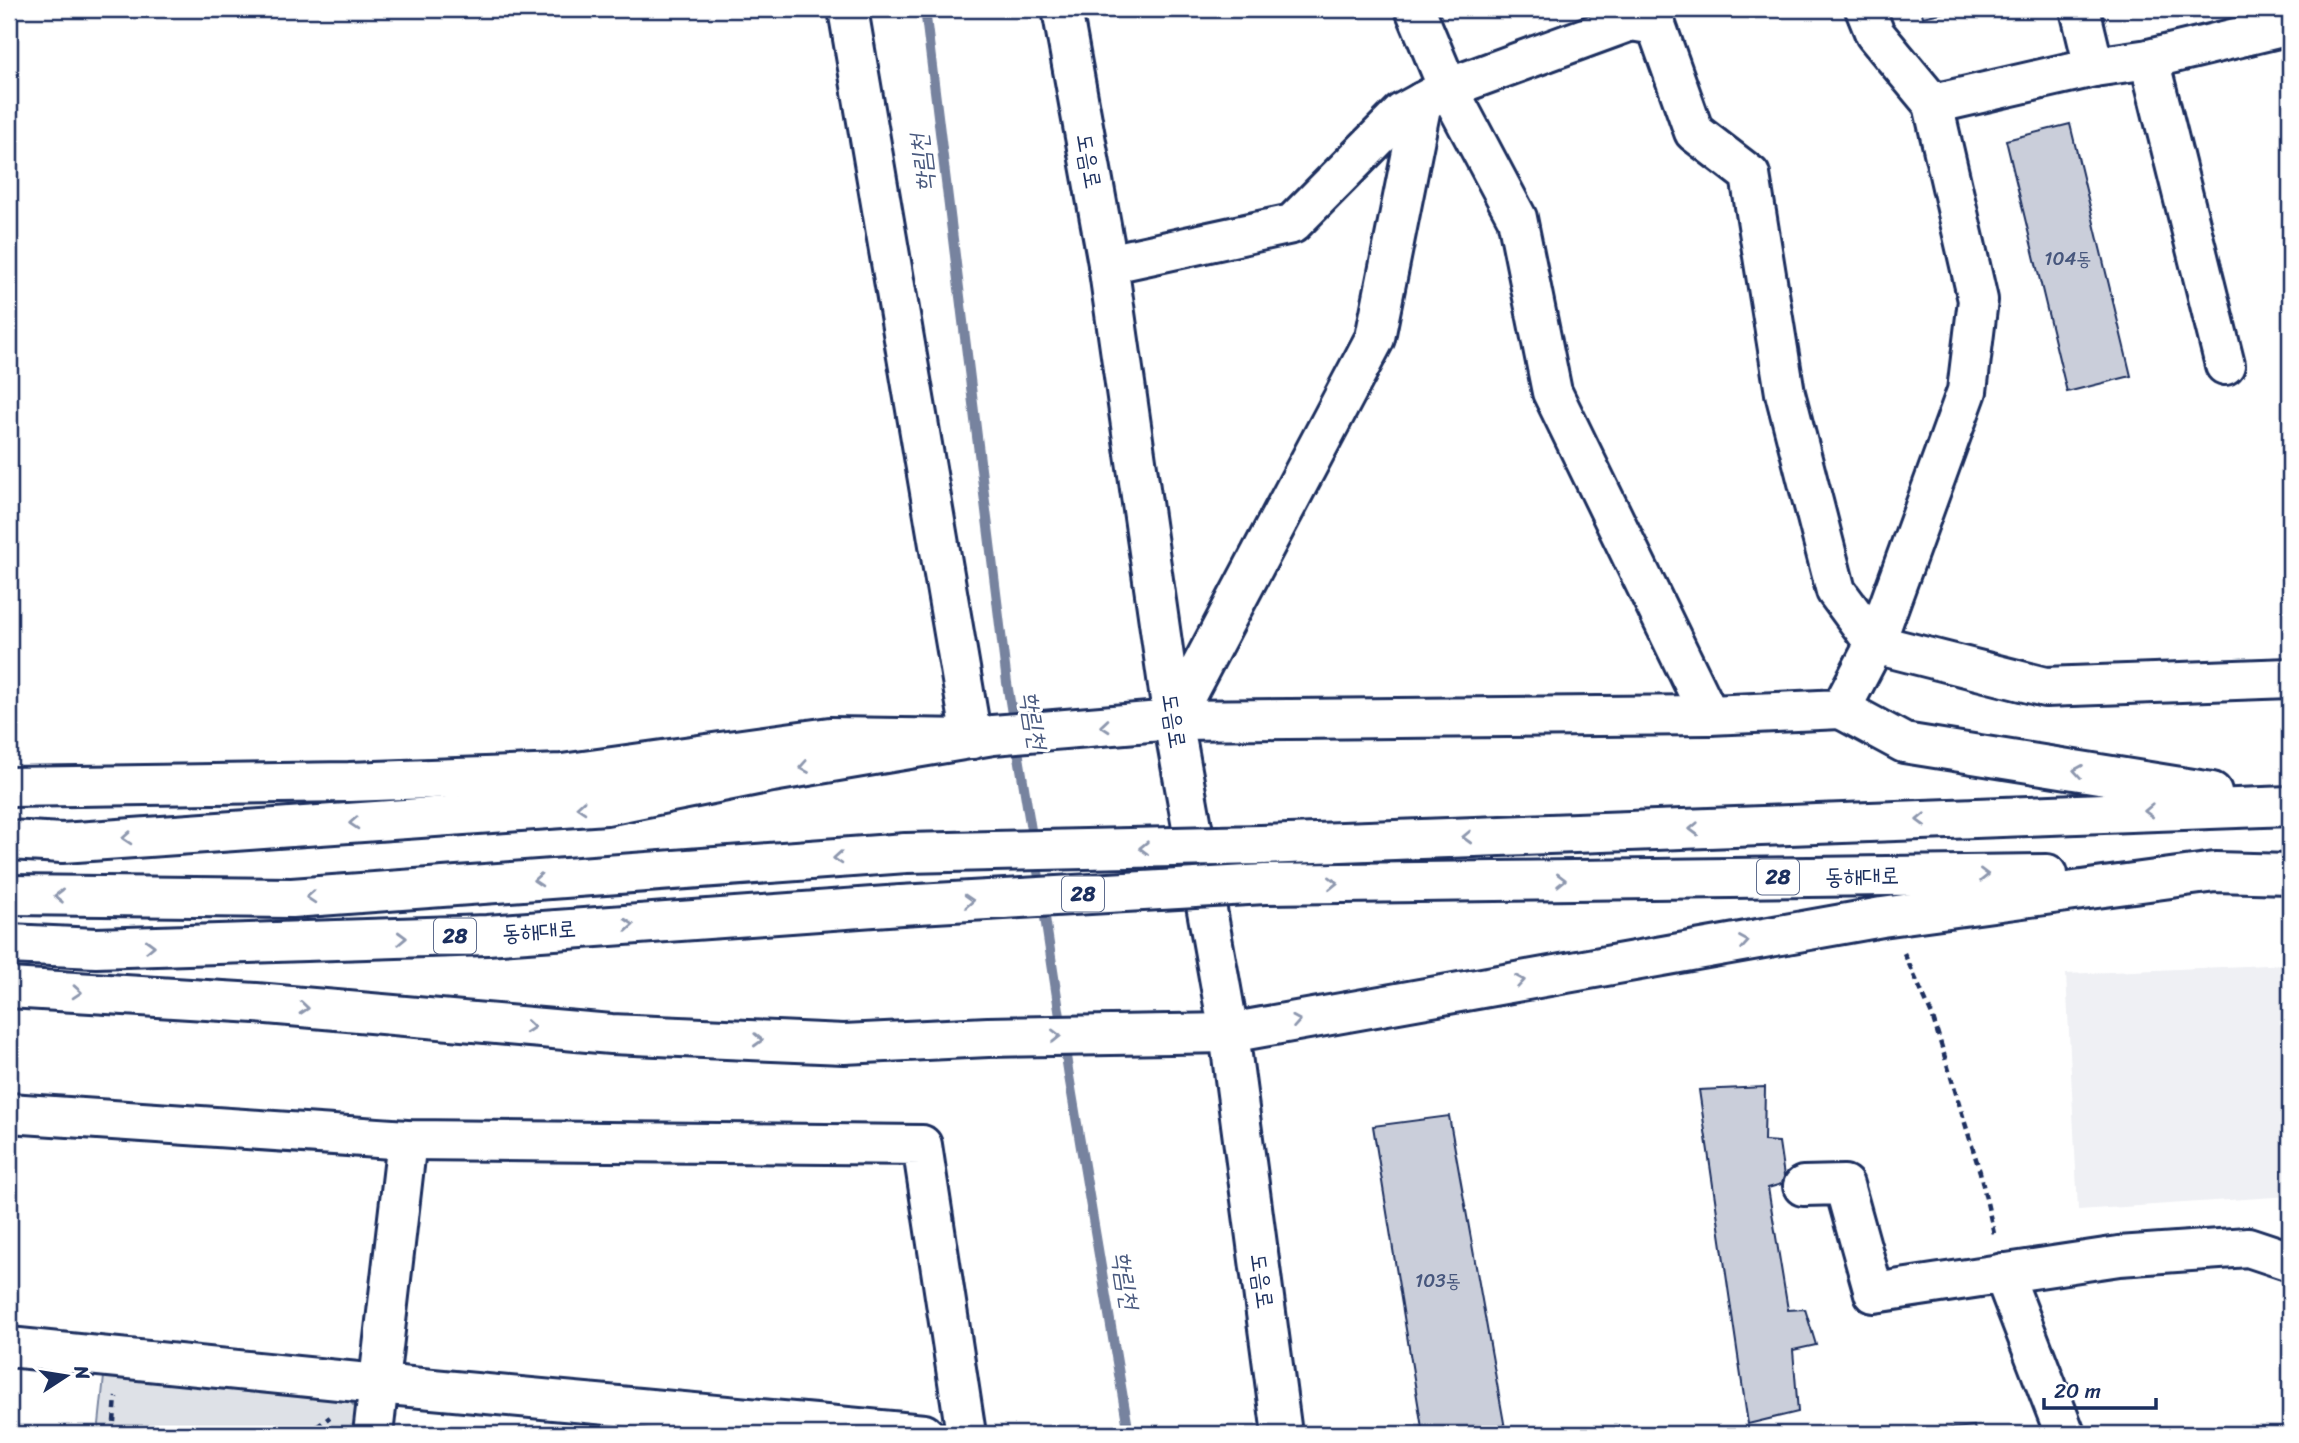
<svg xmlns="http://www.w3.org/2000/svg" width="2299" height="1443" viewBox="0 0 2299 1443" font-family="Sriracha,'Poor Story',sans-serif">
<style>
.built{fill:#eff0f4}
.green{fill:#dee1e7;stroke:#7c88a2;stroke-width:2}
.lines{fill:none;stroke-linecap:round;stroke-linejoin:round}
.stream{stroke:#77839f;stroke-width:10}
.building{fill:#caceda;stroke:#1b2f5e;stroke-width:2}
.minor-casing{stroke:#1b2f5e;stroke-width:44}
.major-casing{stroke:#1b2f5e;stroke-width:44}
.path{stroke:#1b2f5e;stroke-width:4.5;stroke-dasharray:7 5;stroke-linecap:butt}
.minor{stroke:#fff;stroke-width:38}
.major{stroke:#fff;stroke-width:38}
.major-bridge-casing{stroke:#1b2f5e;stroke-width:44;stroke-linecap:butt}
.major-bridge{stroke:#fff;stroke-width:38}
.oneway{stroke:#8d97ae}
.labels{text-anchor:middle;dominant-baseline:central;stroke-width:6;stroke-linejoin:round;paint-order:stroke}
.number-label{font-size:19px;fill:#47577d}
.shield{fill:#fff;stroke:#5f6d8e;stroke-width:2}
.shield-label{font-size:21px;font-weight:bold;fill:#1b2f5e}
.street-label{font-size:23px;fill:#1b2f5e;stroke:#fff}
.water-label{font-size:24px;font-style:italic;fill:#49597e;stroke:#fff}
</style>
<rect width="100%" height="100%" fill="#fff"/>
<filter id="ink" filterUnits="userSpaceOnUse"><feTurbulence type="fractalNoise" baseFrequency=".0143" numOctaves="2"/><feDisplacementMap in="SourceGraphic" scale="14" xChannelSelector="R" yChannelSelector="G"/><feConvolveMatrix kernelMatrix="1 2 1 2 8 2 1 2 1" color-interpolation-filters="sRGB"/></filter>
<g filter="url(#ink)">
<polygon class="built" points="2290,964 2290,1196 2078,1210 2066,974"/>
<polygon class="green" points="105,1367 342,1392 362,1415 360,1434 98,1434"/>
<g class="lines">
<g class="stream">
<polyline points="925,9 1007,683 1033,842"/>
<polyline points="1036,858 1069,1076 1129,1434"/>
</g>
</g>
<g class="building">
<polygon points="1921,9 1958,9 1923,17"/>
<polygon points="2070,124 2131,376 2067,392 2006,140"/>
<polygon points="1765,1087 1764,1141 1779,1142 1785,1183 1768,1188 1788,1310 1805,1309 1816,1345 1793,1350 1798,1412 1748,1424 1699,1090"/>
<polygon points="1449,1116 1506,1434 1423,1434 1373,1126"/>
<polygon points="1974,1426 1976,1434 1891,1434"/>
</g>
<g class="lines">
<defs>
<g id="minor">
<polyline points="1062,9 1108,264 1173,720 1229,1033 1282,1434"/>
<polyline points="1415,9 1448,88 1517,218 1552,392 1709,715"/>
<polyline points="1631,21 1656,25 1694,132 1750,175 1785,393 1836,591 1875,644 2045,687 2290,678"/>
<polyline points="2149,59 2290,25"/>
<polyline points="2094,67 2149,59 2225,365"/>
<polyline points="1933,104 2094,67 2080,9"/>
<polyline points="1108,264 1292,224 1402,113 1448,88 1631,21 1626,9"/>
<polyline points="1173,720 1709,715 1841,709 1875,644 1967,391 1978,300 1933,104 1875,34 1865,9"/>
<polyline points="1173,720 1375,338 1422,102"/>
<polyline points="9,787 349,782 562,774 830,737 972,739 848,9"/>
<polyline points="9,1113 407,1140 922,1145 966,1434"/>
<polyline points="1803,1186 1844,1185 1874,1293 2119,1256 2248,1247 2290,1261"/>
<polyline points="2003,1273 2065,1434"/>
<polyline points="9,1347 378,1384 924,1434"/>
<polyline points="373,1434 407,1140"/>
</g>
<g id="major">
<polyline points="1841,709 1904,743 2212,792"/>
<polyline points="9,840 62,843 606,805 772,772 993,735 1173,720"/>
<polyline points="1261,845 2290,806"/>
<polyline points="1265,884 2047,874"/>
<polyline points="9,895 292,898 906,853"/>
<polyline points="9,944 96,948 487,935 901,905"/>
<polyline points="9,988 256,1003 611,1034 844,1044 988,1037 1229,1033 1882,917 2215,872 2290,874"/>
</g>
</defs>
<use href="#minor" class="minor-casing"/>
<use href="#major" class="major-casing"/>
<g class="path">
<polyline points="1904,953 1932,1015 1980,1172 1995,1238"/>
<polyline points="113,1433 125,1434"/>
<polyline points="113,1434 116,1397"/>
<polyline points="307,1434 330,1417"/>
</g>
<use href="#minor" class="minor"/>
<use href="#major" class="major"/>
<defs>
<g id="major-bridge">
<polyline points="906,853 1261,845"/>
<polyline points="901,905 1265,884"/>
</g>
</defs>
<use href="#major-bridge" class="major-bridge-casing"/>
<use href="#major-bridge" class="major-bridge"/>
</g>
<defs><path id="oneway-chevron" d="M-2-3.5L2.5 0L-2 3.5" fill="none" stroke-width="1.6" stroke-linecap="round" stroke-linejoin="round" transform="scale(1.75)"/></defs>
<g class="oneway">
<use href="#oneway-chevron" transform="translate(1105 726) rotate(175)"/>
<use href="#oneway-chevron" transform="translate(804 767) rotate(170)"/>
<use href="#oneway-chevron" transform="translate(2078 771) rotate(-171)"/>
<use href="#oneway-chevron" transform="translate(581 807) rotate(176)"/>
<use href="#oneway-chevron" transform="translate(2149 811) rotate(178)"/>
<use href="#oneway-chevron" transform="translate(1921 820) rotate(178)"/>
<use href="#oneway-chevron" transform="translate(354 823) rotate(176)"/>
<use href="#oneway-chevron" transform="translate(1694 829) rotate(178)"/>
<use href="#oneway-chevron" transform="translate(1467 837) rotate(178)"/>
<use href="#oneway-chevron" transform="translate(127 838) rotate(176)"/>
<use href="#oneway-chevron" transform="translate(1144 848) rotate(179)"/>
<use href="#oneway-chevron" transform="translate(838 858) rotate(176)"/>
<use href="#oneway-chevron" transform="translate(1984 875) rotate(-1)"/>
<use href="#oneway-chevron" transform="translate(538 880) rotate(176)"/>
<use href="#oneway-chevron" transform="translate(1561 880) rotate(-1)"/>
<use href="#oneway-chevron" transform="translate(1333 883) rotate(-1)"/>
<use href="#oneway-chevron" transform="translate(59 896) rotate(-179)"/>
<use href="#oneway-chevron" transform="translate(311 897) rotate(176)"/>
<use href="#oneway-chevron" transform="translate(969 901) rotate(-3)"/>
<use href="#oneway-chevron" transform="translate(629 925) rotate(-4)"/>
<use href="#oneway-chevron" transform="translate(402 938) rotate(-2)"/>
<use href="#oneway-chevron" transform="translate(1744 942) rotate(-10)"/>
<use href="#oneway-chevron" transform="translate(150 946) rotate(-2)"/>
<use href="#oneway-chevron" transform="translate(1520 981) rotate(-10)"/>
<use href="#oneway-chevron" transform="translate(77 992) rotate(4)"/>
<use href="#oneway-chevron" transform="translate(304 1008) rotate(5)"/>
<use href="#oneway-chevron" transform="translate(1296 1021) rotate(-10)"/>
<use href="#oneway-chevron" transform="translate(530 1027) rotate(5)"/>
<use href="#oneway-chevron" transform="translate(1056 1036) rotate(-1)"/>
<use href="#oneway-chevron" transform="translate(758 1040) rotate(2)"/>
</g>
</g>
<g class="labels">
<g class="number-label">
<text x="2068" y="258">104동</text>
<text x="1438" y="1280">103동</text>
</g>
<g class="shield">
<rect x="1757" y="859.5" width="42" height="35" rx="5"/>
<rect x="1062" y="876.5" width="42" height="35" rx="5"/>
<rect x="434" y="918.5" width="42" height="35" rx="5"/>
</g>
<g class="shield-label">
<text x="1778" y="877">28</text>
<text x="1083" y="894">28</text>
<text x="455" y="936">28</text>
</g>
<g class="street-label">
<text transform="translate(1089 161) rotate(80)">도음로</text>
<text transform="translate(1174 721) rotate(81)">도음로</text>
<text transform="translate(1862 876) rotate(-1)">동해대로</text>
<text transform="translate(539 931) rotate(-4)">동해대로</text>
<text transform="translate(1262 1281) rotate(82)">도음로</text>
</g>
<g class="water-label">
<text transform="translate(922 163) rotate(-97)">학림천</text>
<text transform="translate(1034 720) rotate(81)">학림천</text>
<text transform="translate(1126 1280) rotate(81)">학림천</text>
</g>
</g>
<rect width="2299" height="1443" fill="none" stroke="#fff" stroke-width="35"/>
<rect x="18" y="18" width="2264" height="1408" fill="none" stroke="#1b2f5e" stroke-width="2.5" filter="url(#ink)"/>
<g transform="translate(66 1376) rotate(78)" stroke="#ffffff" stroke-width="5" paint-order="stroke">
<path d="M0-5L12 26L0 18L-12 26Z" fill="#1b2f5e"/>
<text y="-10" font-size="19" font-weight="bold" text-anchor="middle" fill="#1b2f5e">N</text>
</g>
<path d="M2044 1398v10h112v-10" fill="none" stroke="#1b2f5e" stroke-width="3.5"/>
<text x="2054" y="1398" font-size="21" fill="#1b2f5e" stroke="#ffffff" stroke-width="5" paint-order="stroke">20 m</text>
</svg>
